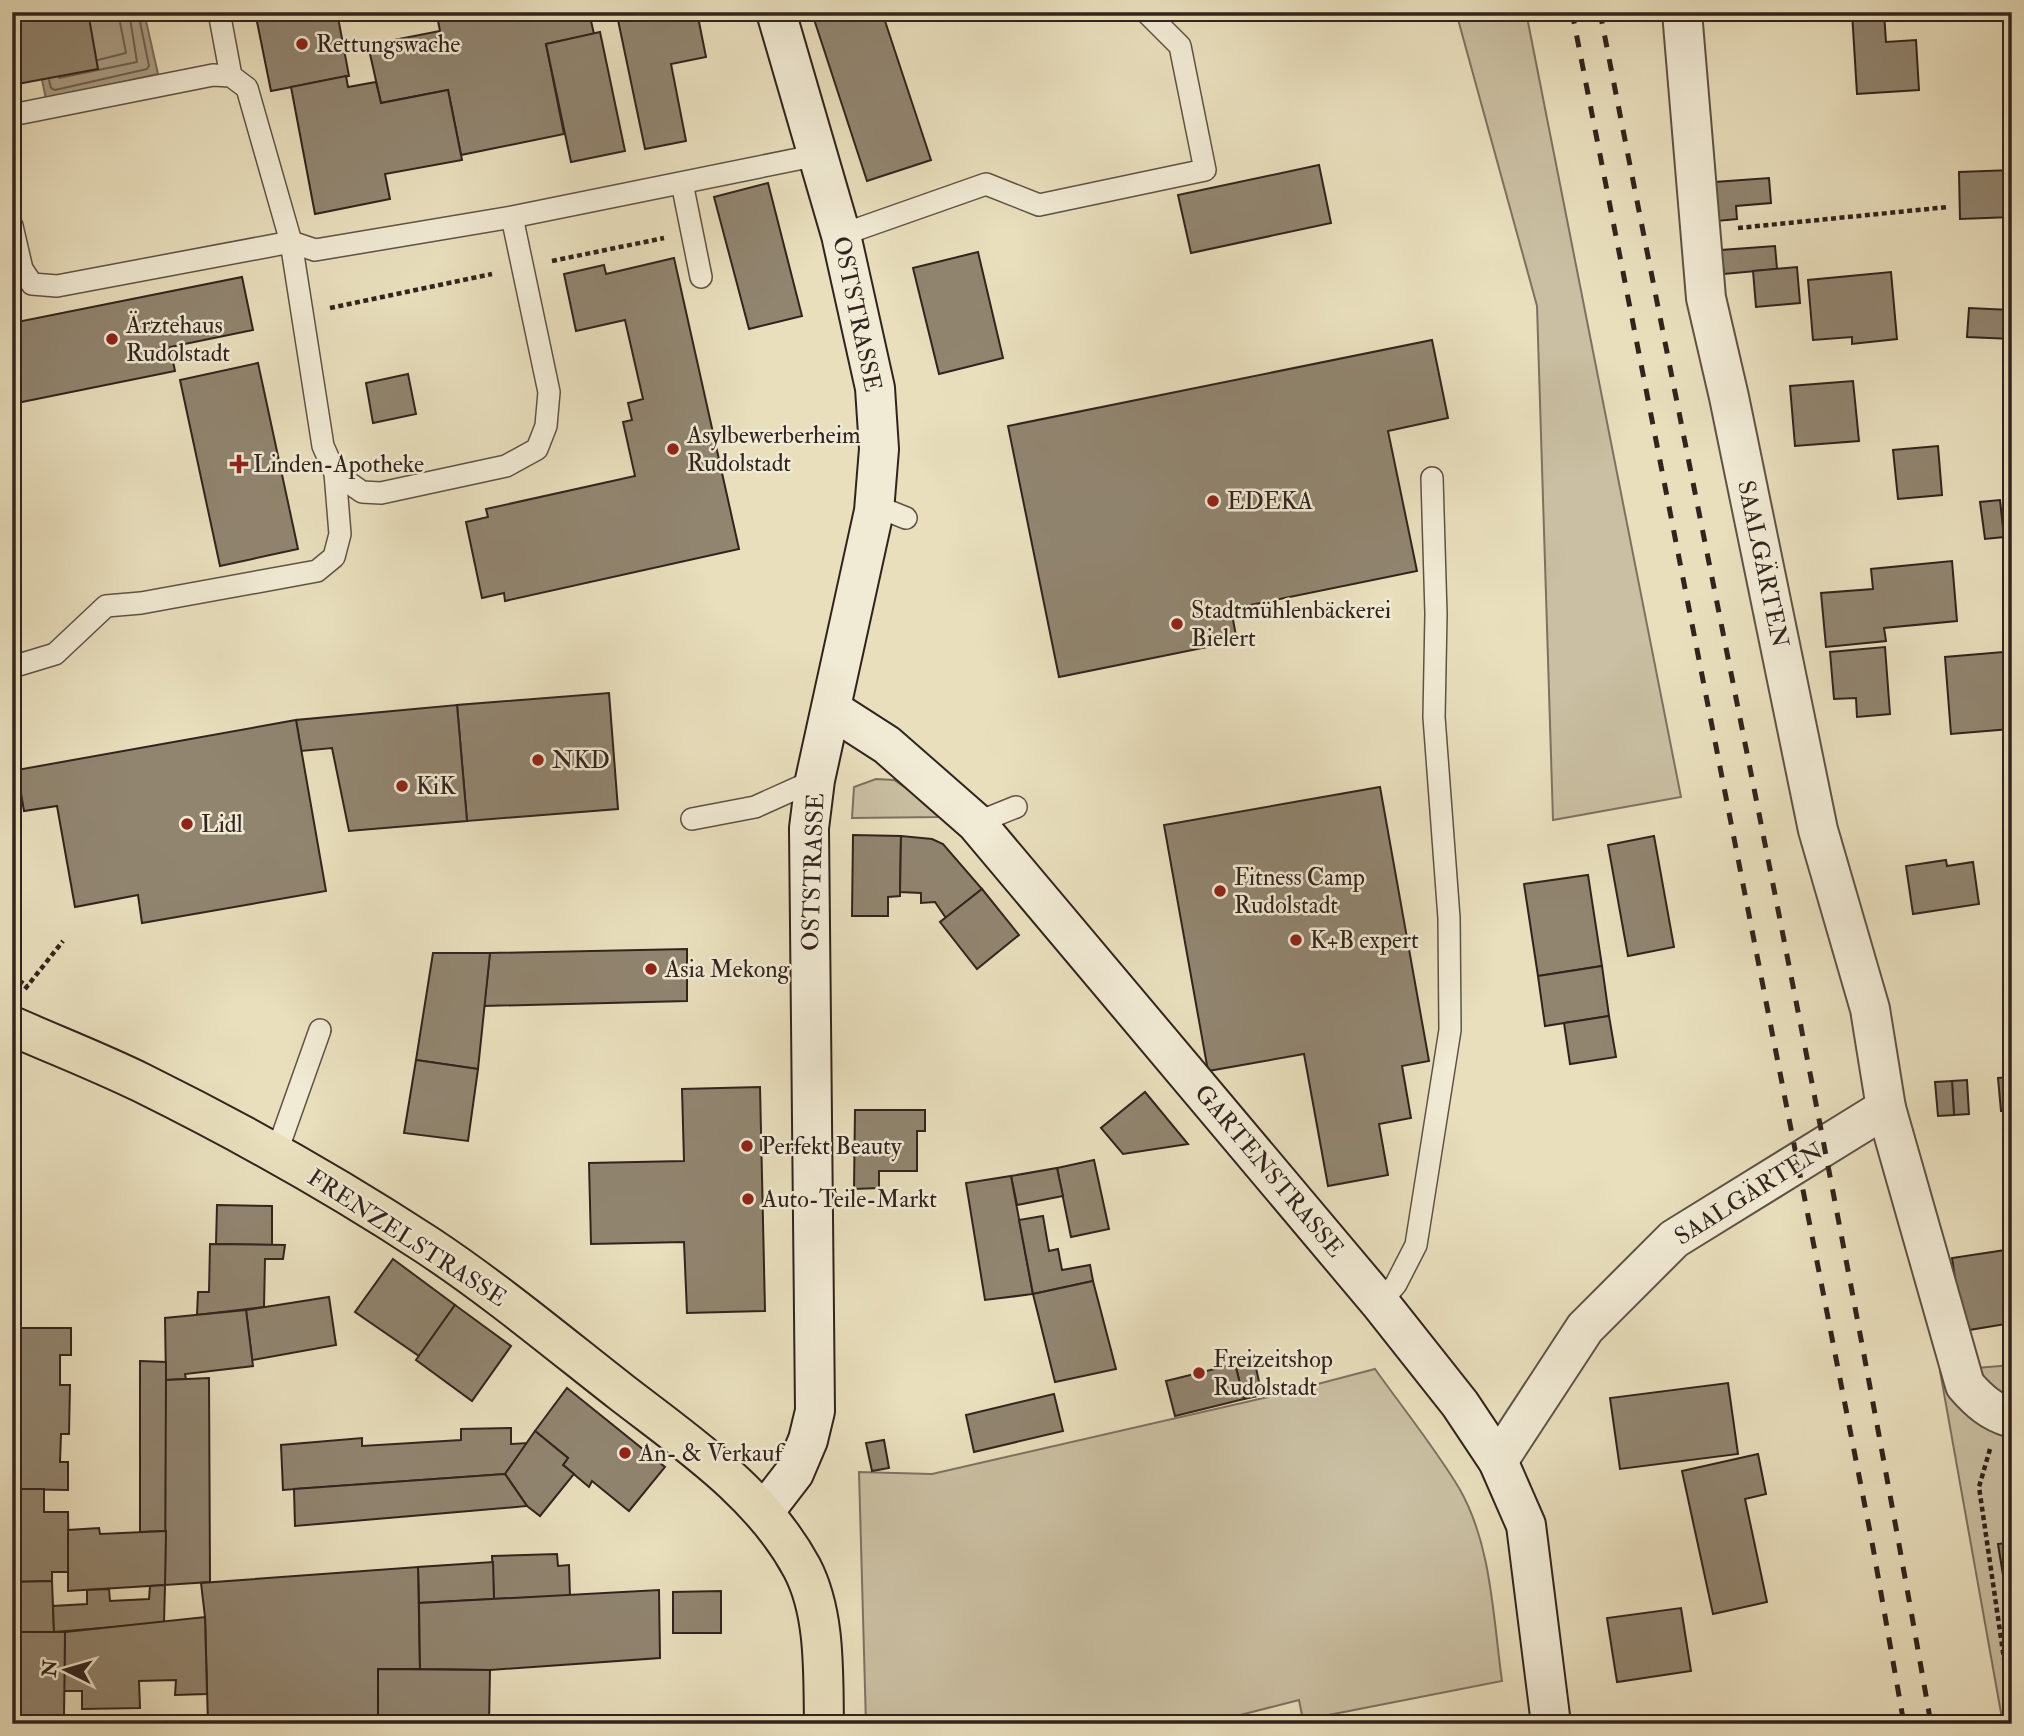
<svg xmlns="http://www.w3.org/2000/svg" width="2024" height="1736" viewBox="0 0 2024 1736" font-family="'IM FELL Double Pica',serif">
<style>
.green{fill:#cabfa2;stroke:#7e7160;stroke-width:2}
.water{fill:#aa9f87;stroke:#7a6d5d;stroke-width:2}
.lines{fill:none;stroke-linecap:round;stroke-linejoin:round}
.shore{stroke:#6e6152;stroke-width:2}
.building{fill:#918570;stroke:#31231d;stroke-width:2}
.lane-casing{stroke:#5f5245;stroke-width:24}
.street-casing{stroke:#5f5245;stroke-width:42}
.secondary-casing{stroke:#31231d;stroke-width:42}
.primary-casing{stroke:#31231d;stroke-width:42}
.path{stroke:#31231d;stroke-width:4.5;stroke-dasharray:5 3.5;stroke-linecap:butt}
.lane{stroke:#f1ead4;stroke-width:21}
.street{stroke:#f1ead4;stroke-width:38}
.secondary{stroke:#f1ead4;stroke-width:38}
.primary{stroke:#e9dfbd;stroke-width:38}
.rail{stroke:#31231d;stroke-width:5;stroke-dasharray:12 12;stroke-linecap:butt}
.poi-dot{fill:#8f2418;stroke:#f1ead4;stroke-width:2.5}
.labels{text-anchor:middle;dominant-baseline:central;stroke-width:5;stroke-linejoin:round;paint-order:stroke}
.poi-label{font-size:24px;fill:#31231d;stroke:#f1ead4;text-anchor:start}
.street-label{font-size:24px;fill:#31231d;stroke:#f1ead4}
</style>
<rect width="100%" height="100%" fill="#e9dfbd"/>
<filter id="stains"><feTurbulence type="fractalNoise" baseFrequency=".00286" numOctaves="4"/><feColorMatrix values="0 0 0 0 .2 0 0 0 0 .09 0 0 0 0 .02 0 0 0 .5 -.17"/></filter>
<radialGradient id="worn" r=".72"><stop offset=".6" stop-color="#630" stop-opacity="0"/><stop offset="1" stop-color="#630" stop-opacity=".3"/></radialGradient>
<g class="green">
<polygon points="1456,12 1526,12 1681,797 1553,820 1537,306"/>
<polygon points="876,779 894,780 912,792 939,817 852,818 854,787"/>
<polygon points="2012,1365 2012,1724 2003,1724 1940,1371"/>
<path d="M 1375,1369 C 1402,1407 1435,1448 1459,1488 C 1492,1545 1493,1618 1502,1681 L 1303,1720 L 1299,1700 L 1213,1722 L 1213,1724 L 866,1724 L 859,1472 L 932,1474 L 1268,1397 Z"/>
</g>
<polygon class="water" points="50,12 144,12 158,74 46,99 29,17"/>
<g class="lines">
<g class="shore">
<polyline points="98,60 126,53 118,12"/>
<polyline points="59,78 137,62 129,12"/>
<polyline points="49,80 51,88 55,90 147,69 149,66 138,12"/>
</g>
</g>
<g class="building">
<polygon points="12,12 88,12 98,69 12,85"/>
<polygon points="255,12 337,12 349,76 271,91"/>
<polygon points="454,12 589,12 594,34 546,44 564,134 461,155 448,90 381,103 368,45 440,31 437,16"/>
<polygon points="656,12 697,12 706,57 671,64 686,141 645,149 618,20"/>
<polygon points="882,12 931,160 867,181 812,13"/>
<polygon points="1852,12 1884,12 1886,42 1916,40 1919,90 1857,94"/>
<polygon points="600,32 625,151 571,162 546,44"/>
<polygon points="346,76 348,87 376,82 381,103 448,90 462,160 385,174 390,199 315,214 291,87"/>
<polygon points="1319,165 1331,223 1191,253 1178,195"/>
<polygon points="2012,170 2012,217 1960,219 1959,172"/>
<polygon points="1769,178 1771,203 1736,206 1737,219 1717,221 1715,182"/>
<polygon points="768,183 802,316 749,329 714,197"/>
<polygon points="1775,246 1777,269 1724,274 1721,250"/>
<polygon points="978,252 1003,358 939,374 913,268"/>
<polygon points="674,258 739,549 505,601 504,593 482,598 466,522 488,517 486,509 635,476 623,422 632,420 628,403 643,399 625,320 576,331 564,274 604,265 606,274"/>
<polygon points="1797,267 1800,303 1756,307 1753,271"/>
<polygon points="1891,272 1897,339 1852,344 1852,337 1813,340 1808,280"/>
<polygon points="242,277 253,330 170,347 175,371 12,404 12,323"/>
<polygon points="2012,293 2012,339 1967,337 1969,308 2011,310"/>
<polygon points="1432,340 1448,418 1388,431 1417,571 1231,609 1237,641 1059,677 1008,426"/>
<polygon points="258,363 298,549 220,566 180,380"/>
<polygon points="408,374 416,414 373,423 366,383"/>
<polygon points="1853,381 1859,441 1795,446 1790,386"/>
<polygon points="1938,446 1942,495 1898,499 1893,450"/>
<polygon points="2000,500 2004,537 1985,539 1980,502"/>
<polygon points="1952,561 1957,621 1884,628 1886,641 1826,647 1821,593 1873,589 1871,569"/>
<polygon points="1885,647 1890,714 1857,717 1856,698 1834,699 1830,652"/>
<polygon points="2003,652 2010,729 1951,734 1945,657"/>
<polygon points="609,693 618,809 467,821 457,705"/>
<polygon points="457,705 467,821 349,831 332,748 301,751 296,720"/>
<polygon points="296,720 326,891 142,923 138,895 75,907 57,806 24,811 17,770"/>
<polygon points="1380,787 1429,1061 1402,1066 1411,1118 1379,1124 1388,1175 1328,1186 1304,1054 1208,1071 1164,825"/>
<polygon points="853,835 901,836 900,896 888,897 888,916 852,916"/>
<polygon points="901,836 932,839 943,844 982,889 946,918 935,902 921,903 921,893 900,892"/>
<polygon points="1654,836 1674,947 1628,956 1608,845"/>
<polygon points="1946,860 1947,866 1973,862 1979,904 1913,914 1906,866"/>
<polygon points="1588,875 1602,966 1538,976 1524,884"/>
<polygon points="982,889 1019,935 977,969 940,922"/>
<polygon points="687,949 687,1001 484,1006 490,953"/>
<polygon points="433,953 490,953 478,1069 416,1060"/>
<polygon points="1602,966 1609,1016 1545,1026 1538,976"/>
<polygon points="1609,1016 1616,1057 1570,1064 1564,1023"/>
<polygon points="416,1060 478,1069 468,1141 404,1133"/>
<polygon points="2012,1077 2012,1111 2001,1111 1998,1078"/>
<polygon points="1967,1080 1969,1114 1954,1115 1952,1081"/>
<polygon points="1952,1081 1954,1115 1938,1116 1935,1082"/>
<polygon points="760,1087 765,1311 687,1313 684,1242 591,1244 589,1163 684,1161 682,1089"/>
<polygon points="1145,1092 1188,1144 1123,1154 1101,1128"/>
<polygon points="855,1110 925,1110 925,1131 917,1131 917,1171 879,1171 879,1188 854,1189"/>
<polygon points="1094,1160 1109,1229 1071,1237 1057,1168"/>
<polygon points="1057,1168 1063,1196 1017,1205 1011,1176"/>
<polygon points="1011,1176 1033,1294 985,1300 966,1183"/>
<polygon points="217,1205 272,1206 272,1245 216,1244"/>
<polygon points="1043,1216 1049,1251 1058,1249 1062,1270 1090,1265 1093,1281 1033,1294 1019,1220"/>
<polygon points="210,1244 285,1245 283,1259 265,1259 264,1307 197,1315 198,1292 209,1292"/>
<polygon points="2012,1249 2012,1323 1963,1331 1952,1258"/>
<polygon points="393,1259 455,1305 419,1356 355,1312"/>
<polygon points="1093,1281 1116,1369 1055,1382 1033,1294"/>
<polygon points="329,1297 336,1345 252,1360 246,1310"/>
<polygon points="455,1305 511,1346 472,1401 416,1360"/>
<polygon points="246,1310 253,1366 185,1374 186,1379 166,1380 165,1318"/>
<polygon points="12,1328 71,1328 71,1355 60,1355 60,1385 70,1385 69,1434 61,1434 60,1462 68,1462 68,1490 12,1489"/>
<polygon points="1254,1359 1262,1395 1244,1399 1235,1364"/>
<polygon points="140,1361 166,1362 166,1531 140,1532"/>
<polygon points="1235,1364 1244,1399 1175,1416 1166,1381"/>
<polygon points="209,1378 210,1582 165,1585 166,1380"/>
<polygon points="1728,1383 1738,1454 1620,1469 1610,1398"/>
<polygon points="567,1388 665,1467 629,1511 592,1481 589,1487 563,1465 568,1458 535,1431"/>
<polygon points="1054,1394 1063,1431 974,1452 966,1415"/>
<polygon points="511,1428 511,1444 528,1443 505,1474 283,1490 281,1445 362,1438 362,1446 461,1440 461,1429"/>
<polygon points="535,1431 568,1458 563,1465 574,1474 540,1516 527,1506 505,1474"/>
<polygon points="884,1440 889,1468 872,1471 866,1443"/>
<polygon points="1758,1454 1766,1494 1745,1499 1767,1602 1713,1614 1682,1471"/>
<polygon points="505,1474 527,1506 295,1526 294,1489"/>
<polygon points="12,1489 44,1489 44,1512 68,1512 69,1572 52,1572 52,1581 12,1582"/>
<polygon points="99,1528 100,1534 166,1531 165,1585 68,1591 68,1530"/>
<polygon points="2012,1542 2012,1631 1998,1544"/>
<polygon points="557,1554 558,1566 569,1565 570,1596 494,1599 492,1556"/>
<polygon points="493,1562 494,1599 419,1603 418,1567"/>
<polygon points="418,1567 420,1669 378,1669 378,1724 208,1724 205,1617 201,1583"/>
<polygon points="52,1581 54,1632 12,1632 12,1582"/>
<polygon points="165,1585 164,1623 54,1632 53,1606 87,1604 87,1590 109,1589 110,1601 149,1599 150,1586"/>
<polygon points="659,1590 660,1658 490,1670 420,1669 419,1603"/>
<polygon points="721,1591 721,1633 673,1633 673,1592"/>
<polygon points="1681,1608 1691,1671 1617,1682 1607,1618"/>
<polygon points="205,1617 207,1694 175,1695 176,1680 139,1681 140,1708 82,1709 82,1691 64,1691 65,1632"/>
<polygon points="12,1632 65,1632 64,1719 12,1719"/>
<polygon points="378,1669 490,1670 489,1724 378,1724"/>
<rect x="12" y="1719" width="42" height="5"/>
</g>
<g class="lines">
<defs>
<g id="lane">
<polyline points="219,12 231,76"/>
<polyline points="12,115 213,75 231,76 247,88 291,242 57,286 32,284 22,269 12,226"/>
<polyline points="682,183 701,277"/>
<polyline points="512,217 549,392 546,426 537,449 506,466 381,493 362,492 335,473 323,446 291,242 315,250 512,217 818,155"/>
<polyline points="841,235 986,184 1039,205 1205,170 1180,46 1146,12"/>
<polyline points="874,511 891,512 906,518"/>
<polyline points="12,667 55,654 106,606 141,603 317,571 334,557 340,534 335,473"/>
<polyline points="692,819 755,807 815,780"/>
<polyline points="976,823 1016,807"/>
<polyline points="276,1154 320,1030"/>
<polyline points="1380,1303 1396,1284 1416,1245 1450,1030 1449,918 1434,717 1436,614 1432,478"/>
</g>
<g id="street">
<path d="M 1886,1108 L 1965,1385 C 1979,1401 1991,1412 2012,1418"/>
<polyline points="1498,1461 1585,1328 1674,1239 1886,1108 1870,1009 1818,830 1729,397 1706,298 1682,12"/>
</g>
<g id="secondary">
<polyline points="831,709 887,745 976,823 1380,1303 1460,1404 1498,1461 1526,1525 1551,1724"/>
<polyline points="764,1512 794,1473 808,1440 815,1411 809,828 815,780 874,511 879,449 875,388 841,235 776,12"/>
</g>
<path id="primary" d="M 12,1026 C 55,1045 99,1062 142,1083 C 239,1131 337,1186 427,1245 C 495,1290 557,1342 621,1392 C 687,1443 762,1493 802,1568 C 826,1614 823,1674 824,1724"/>
</defs>
<use href="#lane" class="lane-casing"/>
<use href="#street" class="street-casing"/>
<use href="#secondary" class="secondary-casing"/>
<use href="#primary" class="primary-casing"/>
<g class="path">
<polyline points="1738,228 1948,207"/>
<polyline points="552,261 664,238"/>
<polyline points="330,308 492,274"/>
<polyline points="12,976 27,986"/>
<polyline points="25,989 63,941"/>
<polyline points="1990,1449 1979,1487 2012,1714"/>
</g>
<use href="#lane" class="lane"/>
<use href="#street" class="street"/>
<use href="#secondary" class="secondary"/>
<use href="#primary" class="primary"/>
<g class="rail">
<polyline points="1572,12 1872,1542 1904,1724"/>
<path d="M 1600,12 C 1711,583 1831,1151 1931,1724"/>
</g>
</g>
<g class="poi-dot">
<circle cx="302" cy="44" r="7"/>
<circle cx="112" cy="339" r="7"/>
<circle cx="673" cy="449" r="7"/>
<path d="M235.5 453.5h7v7h7v7h-7v7h-7v-7h-7v-7h7z"/>
<circle cx="1213" cy="501" r="7"/>
<circle cx="1177" cy="624" r="7"/>
<circle cx="538" cy="760" r="7"/>
<circle cx="402" cy="786" r="7"/>
<circle cx="187" cy="824" r="7"/>
<circle cx="1220" cy="891" r="7"/>
<circle cx="1296" cy="940" r="7"/>
<circle cx="651" cy="969" r="7"/>
<circle cx="747" cy="1146" r="7"/>
<circle cx="748" cy="1199" r="7"/>
<circle cx="1199" cy="1373" r="7"/>
<circle cx="625" cy="1453" r="7"/>
</g>
<g class="labels">
<g class="poi-label">
<text x="316" y="44">Rettungswache</text>
<text x="126" y="325">Ärztehaus<tspan x="126" dy="28">Rudolstadt</tspan></text>
<text x="687" y="435">Asylbewerberheim<tspan x="687" dy="28">Rudolstadt</tspan></text>
<text x="253" y="464">Linden-Apotheke</text>
<text x="1227" y="501">EDEKA</text>
<text x="1191" y="610">Stadtmühlenbäckerei<tspan x="1191" dy="28">Bielert</tspan></text>
<text x="552" y="760">NKD</text>
<text x="416" y="786">KiK</text>
<text x="201" y="824">Lidl</text>
<text x="1234" y="877">Fitness Camp<tspan x="1234" dy="28">Rudolstadt</tspan></text>
<text x="1310" y="940">K+B expert</text>
<text x="665" y="969">Asia Mekong</text>
<text x="761" y="1146">Perfekt Beauty</text>
<text x="762" y="1199">Auto-Teile-Markt</text>
<text x="1213" y="1359">Freizeitshop<tspan x="1213" dy="28">Rudolstadt</tspan></text>
<text x="639" y="1453">An- &amp; Verkauf</text>
</g>
<g class="street-label">
<text transform="translate(857 314) rotate(78)">OSTSTRASSE</text>
<text transform="translate(1763 564) rotate(78)">SAALGÄRTEN</text>
<text transform="translate(813 872) rotate(-88)">OSTSTRASSE</text>
<text transform="translate(1269 1171) rotate(50)">GARTENSTRASSE</text>
<text transform="translate(1749 1194) rotate(-32)">SAALGÄRTEN</text>
<text transform="translate(407 1238) rotate(33)">FRENZELSTRASSE</text>
</g>
</g>
<rect width="2024" height="1736" fill="none" stroke="#e9dfbd" stroke-width="42"/>
<rect x="14" y="14" width="1996" height="1708" fill="none" stroke="#31231d" stroke-width="3.5"/>
<rect x="21" y="21" width="1982" height="1694" fill="none" stroke="#31231d" stroke-width="2"/>
<g transform="translate(66 1670) rotate(275)" stroke="#f1ead4" stroke-width="5" paint-order="stroke">
<path d="M0-5L12 26L0 18L-12 26Z" fill="#31231d"/>
<text y="-10" font-size="19" font-weight="bold" text-anchor="middle" fill="#31231d">N</text>
</g>
<rect width="100%" height="100%" filter="url(#stains)"/>
<rect width="100%" height="100%" fill="url(#worn)"/>
</svg>
